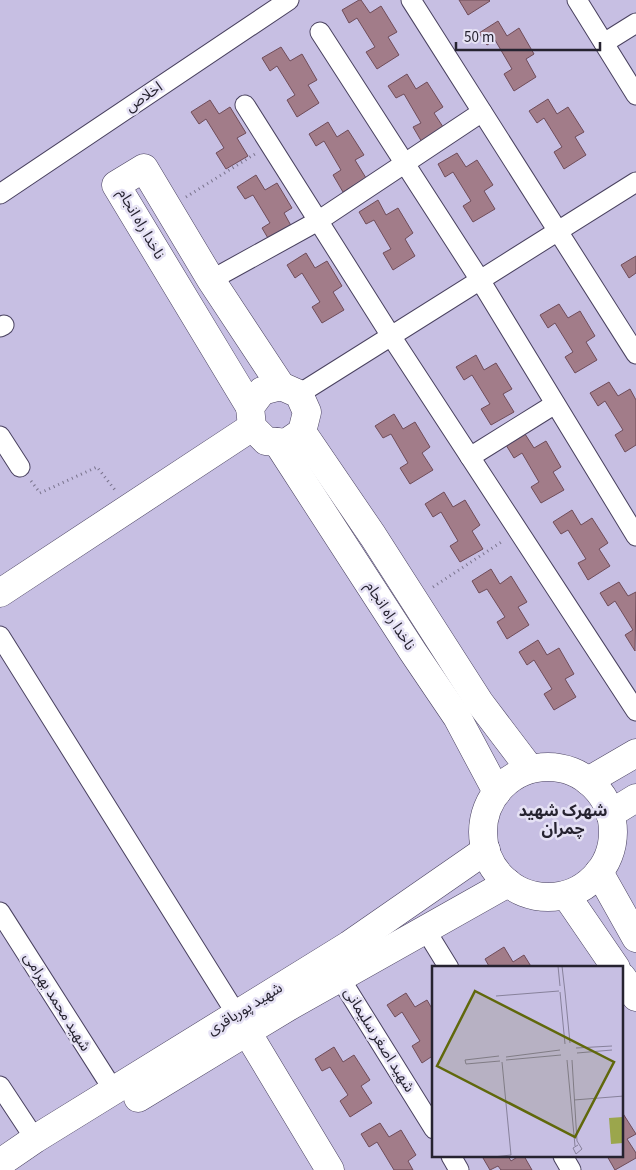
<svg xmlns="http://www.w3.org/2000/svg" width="636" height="1170" viewBox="0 0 636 1170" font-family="'Source Sans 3','Noto Sans Arabic',sans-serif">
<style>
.building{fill:#a27c89;stroke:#6f4c59}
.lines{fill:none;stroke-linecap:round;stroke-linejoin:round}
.street-casing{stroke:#49415f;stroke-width:21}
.secondary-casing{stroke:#49415f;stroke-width:29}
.path{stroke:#79738c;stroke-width:3;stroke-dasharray:1 4;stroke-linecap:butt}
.street{stroke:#fff;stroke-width:19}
.secondary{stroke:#fff;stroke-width:28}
.labels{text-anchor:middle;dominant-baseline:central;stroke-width:5;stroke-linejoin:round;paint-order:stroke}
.street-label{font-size:15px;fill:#262330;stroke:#e6e2f5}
.neighbourhood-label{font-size:16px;font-weight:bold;fill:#262330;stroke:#e6e2f5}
.inset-road{fill:none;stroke:#87819b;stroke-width:1}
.view{fill:#60680b;fill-opacity:0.15;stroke:#60680b;stroke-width:2.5}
.inset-edge{fill:none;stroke:#262330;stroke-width:2.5}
</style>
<rect width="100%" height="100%" fill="#c7bfe3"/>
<g class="building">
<polygon points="359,0 361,0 370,13 381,6 397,32 388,37 399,55 377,69 366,52 375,47 357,18 349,23 342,10"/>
<polygon points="459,0 489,0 490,1 468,15"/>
<polygon points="498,21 507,36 519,28 534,54 526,59 536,77 514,91 504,74 512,69 495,40 487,45 479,33"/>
<polygon points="281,47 290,61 302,54 317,80 308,85 319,103 297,117 287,100 295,95 277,66 270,71 262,58"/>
<polygon points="407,74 416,89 427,82 443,107 434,113 445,130 423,144 413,127 421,123 404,94 396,98 388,86"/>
<polygon points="548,99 557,114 568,107 584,132 575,137 586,155 564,169 554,152 562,147 544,118 537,123 529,111"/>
<polygon points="210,100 219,114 230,107 246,133 237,138 248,156 226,169 216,153 224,148 206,119 199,124 191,112"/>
<polygon points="328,122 337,137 348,130 364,155 355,160 366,178 343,192 333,175 341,170 324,141 316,146 309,134"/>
<polygon points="457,153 466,167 477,160 493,185 484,191 495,209 473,222 463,206 471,201 453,172 445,177 438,164"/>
<polygon points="256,175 265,190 277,183 292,208 284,213 294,231 272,245 262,228 270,223 253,195 245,199 237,187"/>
<polygon points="378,200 386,215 398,208 413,233 405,239 415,256 393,270 383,253 391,249 374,220 366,224 359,212"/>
<polygon points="306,253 315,268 327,261 342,286 333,292 344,310 322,323 312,307 320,302 302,273 295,278 287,265"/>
<polygon points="636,256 636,273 629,278 621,265"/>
<polygon points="559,304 568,318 580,311 595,336 586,342 597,360 575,373 565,357 573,352 555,323 548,328 540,315"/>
<polygon points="476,355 484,370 496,363 512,389 503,394 514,412 491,425 481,409 490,404 472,375 464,380 456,367"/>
<polygon points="609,382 618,396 630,389 636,400 636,445 625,452 615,435 623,430 605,401 598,406 590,393"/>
<polygon points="394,414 403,429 415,422 430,447 422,453 433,470 410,484 400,468 408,463 391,434 383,438 375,426"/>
<polygon points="525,434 534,448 546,441 561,467 553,472 564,490 541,503 531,487 539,482 522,453 514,458 506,445"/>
<polygon points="444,492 453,507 465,500 480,525 472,531 483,549 460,562 450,546 458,541 441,512 433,517 425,504"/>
<polygon points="572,510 581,525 592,518 608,543 599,549 610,566 588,580 578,563 586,559 568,530 561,534 553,522"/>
<polygon points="491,569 500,584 511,576 527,602 518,607 529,625 507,639 497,622 505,617 487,589 479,593 472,581"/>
<polygon points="619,582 628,596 636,592 635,651 625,635 633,630 615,601 608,606 600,593"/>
<polygon points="538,640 547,655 559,648 574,674 565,679 576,697 554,710 544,694 552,689 534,660 527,665 519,652"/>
<polygon points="504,947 513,962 524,955 532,968 490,968 485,959"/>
<polygon points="406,993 415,1007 427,1000 434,1012 434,1055 422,1063 412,1046 420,1041 402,1012 395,1017 387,1005"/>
<polygon points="334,1047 343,1062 354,1055 370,1080 361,1086 372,1103 350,1117 340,1101 348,1095 330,1067 322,1071 315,1059"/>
<polygon points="622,1112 636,1134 627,1139 636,1153 636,1158 615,1170 607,1156 622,1156"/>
<polygon points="380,1123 389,1137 401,1130 416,1155 408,1161 413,1170 394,1170 377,1142 369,1147 361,1134"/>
<polygon points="486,1156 508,1156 511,1161 519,1156 524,1156 532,1170 501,1170 498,1166 490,1170 483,1158"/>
</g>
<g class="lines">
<defs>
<g id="street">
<polyline points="411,0 636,354"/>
<polyline points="577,0 636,95"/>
<polyline points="320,32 480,280 636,536"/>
<polyline points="604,43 636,23"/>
<polyline points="245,105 391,336 636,711"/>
<polyline points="0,194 289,0"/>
<polyline points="211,280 318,221 482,112"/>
<polyline points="0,327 4,325"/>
<polyline points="299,394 636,182"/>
<polyline points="0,436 20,467"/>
<polyline points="470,457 555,404"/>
<polyline points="0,636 237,1015"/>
<polyline points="0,912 114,1091"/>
<polyline points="425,929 449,968"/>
<polyline points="340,978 434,1129"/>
<polyline points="0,1086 35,1139"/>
<polyline points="451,1156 459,1170"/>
<polyline points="563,1156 571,1170"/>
</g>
<g id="secondary">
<polygon points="281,386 299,394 307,412 302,432 286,443 266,441 252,427 250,407 262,391"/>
<polyline points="250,407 116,185 144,168 211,280 281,386"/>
<polyline points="302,432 373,536 480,703 530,769"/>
<polyline points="277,442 413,652 457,717 497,792"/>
<polyline points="0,593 252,427"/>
<circle cx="548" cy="832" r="65"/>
<polyline points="588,781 636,753"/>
<polyline points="610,814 636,798"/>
<polyline points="599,872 636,938"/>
<polyline points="566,895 616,968"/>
<polyline points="622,977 636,997"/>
<polyline points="238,1017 330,1170"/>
<polyline points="138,1098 288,1007 508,883"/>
<polyline points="0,1163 35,1139 349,945 486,850"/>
</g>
</defs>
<use href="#street" class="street-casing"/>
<use href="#secondary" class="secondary-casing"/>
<g class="path">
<polyline points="186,197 255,154"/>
<polyline points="31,481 40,493 97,467 115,490"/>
<polyline points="433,587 503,541"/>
</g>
<use href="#street" class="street"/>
<use href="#secondary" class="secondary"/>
</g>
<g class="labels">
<g class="street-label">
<text transform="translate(144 97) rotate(-34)">اخلاص</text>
<text transform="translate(141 224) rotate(60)">ناخدا راه انجام</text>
<text transform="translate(390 616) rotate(57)">ناخدا راه انجام</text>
<text transform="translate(57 1002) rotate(58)">شهید محمد بهرامی</text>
<text transform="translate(245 1009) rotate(-32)">شهید پورباقری</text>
<text transform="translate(379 1040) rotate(58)">شهید اصغر سلیمانی</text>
</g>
<g class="neighbourhood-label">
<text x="563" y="811">شهرک شهید<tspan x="563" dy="18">چمران</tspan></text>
</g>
</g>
<g transform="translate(432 966)">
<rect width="191" height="191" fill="#c7bfe3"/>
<path d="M 191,151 L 191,177 L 179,178 L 177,152 Z" fill="#9ba64c"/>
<path class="inset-road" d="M 126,0 L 128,20M 130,0 L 133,26M 128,26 L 133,78M 133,26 L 138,77M 64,30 L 127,25M 144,82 L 180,80M 145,87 L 180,84M 74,91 L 128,84M 74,94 L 129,89M 135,94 L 143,180M 140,94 L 145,175 L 150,183 L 144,188 L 141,182 L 146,179M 34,98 L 33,94 L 67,90M 34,98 L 68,95M 142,134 L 192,130M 61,191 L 79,189 L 70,96"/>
<path class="view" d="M 43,25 L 182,96 L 143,171 L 5,100 Z"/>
<rect width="191" height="191" class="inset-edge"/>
</g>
<path d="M456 42v8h144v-8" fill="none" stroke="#262330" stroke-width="2.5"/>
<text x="464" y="42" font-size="15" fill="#262330" stroke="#e6e2f5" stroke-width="4" paint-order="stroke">50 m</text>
</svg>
